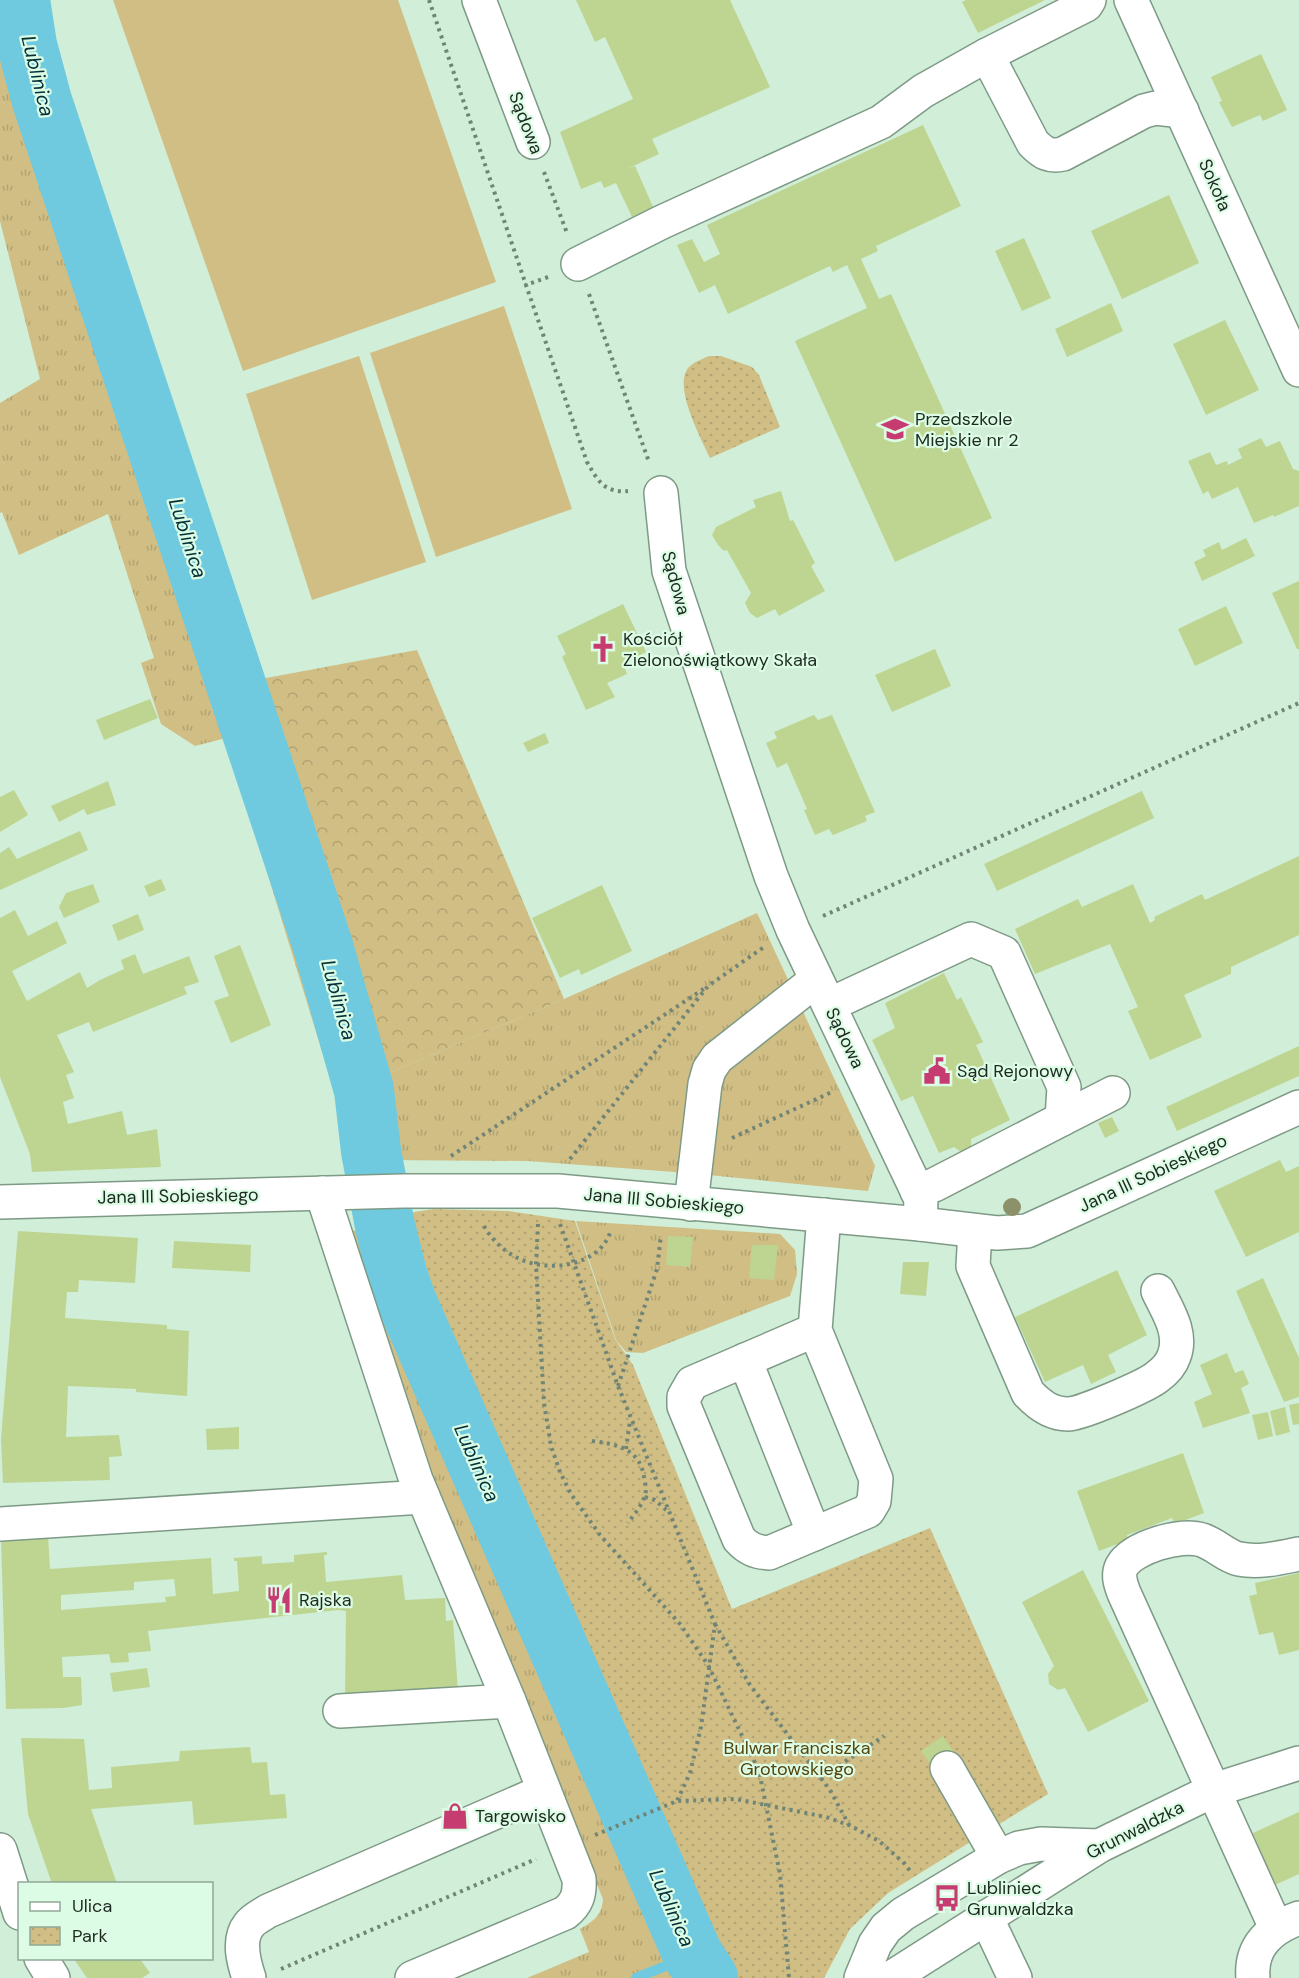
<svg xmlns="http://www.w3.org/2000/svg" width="1299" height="1978" viewBox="0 0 1299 1978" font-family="'DM Sans',sans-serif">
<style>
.grass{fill:url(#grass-tufts)}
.forest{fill:url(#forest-crowns)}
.park{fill:url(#park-dots)}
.pitch{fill:#d0be84}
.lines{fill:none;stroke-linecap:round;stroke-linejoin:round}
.stream{stroke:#6fcadf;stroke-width:10}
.river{stroke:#6fcadf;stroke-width:60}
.building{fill:#bed592;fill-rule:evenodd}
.minor-casing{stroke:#7e9a86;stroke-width:36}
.major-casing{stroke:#7e9a86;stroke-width:36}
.path{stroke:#718577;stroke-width:4;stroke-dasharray:3 4.5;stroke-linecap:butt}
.minor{stroke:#fff;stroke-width:33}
.major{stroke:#fff;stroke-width:33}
.tree{fill:#8c9169}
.labels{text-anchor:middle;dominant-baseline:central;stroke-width:4.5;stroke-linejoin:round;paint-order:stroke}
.street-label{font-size:18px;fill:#1d2921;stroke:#ddfce5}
.poi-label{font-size:18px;fill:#1d2921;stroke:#ddfce5;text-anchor:start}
.park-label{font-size:18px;fill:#54450e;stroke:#ddfce5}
.water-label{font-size:20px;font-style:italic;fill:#03313a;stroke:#ddfce5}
</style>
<defs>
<pattern id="grass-tufts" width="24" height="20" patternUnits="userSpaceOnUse" patternTransform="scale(1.5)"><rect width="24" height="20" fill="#d0be84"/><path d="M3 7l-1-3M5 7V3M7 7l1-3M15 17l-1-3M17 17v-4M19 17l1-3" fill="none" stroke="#b2a372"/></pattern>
<pattern id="forest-crowns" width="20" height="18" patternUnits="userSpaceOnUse" patternTransform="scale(1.5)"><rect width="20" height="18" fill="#d0be84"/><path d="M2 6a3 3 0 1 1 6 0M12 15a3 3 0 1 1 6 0" fill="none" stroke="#b2a372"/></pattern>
<pattern id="park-dots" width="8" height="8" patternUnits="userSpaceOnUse" patternTransform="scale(1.5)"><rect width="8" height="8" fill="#d0be84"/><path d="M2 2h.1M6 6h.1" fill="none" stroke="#b2a372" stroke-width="1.8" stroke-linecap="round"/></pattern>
</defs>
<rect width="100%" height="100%" fill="#d0eed8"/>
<g class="grass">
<polygon points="0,0 4,0 12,51 162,493 239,734 300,911 355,1084 364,1159 355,1159 226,738 195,746 161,724 141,663 154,658 108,514 19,555 2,512 0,513 0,403 40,379 0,221"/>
<polygon points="757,913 875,1166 868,1191 688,1173 528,1161 382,1160 372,1080 564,999"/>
<polygon points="576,1221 780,1234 795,1250 797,1274 790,1296 643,1353 626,1352 616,1340"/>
<path d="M 371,1230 L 390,1293 L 689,1978 L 527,1978 L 589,1952 L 580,1929 C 594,1921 602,1915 603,1899 L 427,1474 L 341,1231 Z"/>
</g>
<polygon class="forest" points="417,650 564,999 372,1080 331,946 244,682"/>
<g class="park">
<path d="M 709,356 L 721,356 L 752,367 L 759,375 L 780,427 L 710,458 C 701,438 673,387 688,368 C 693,362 703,359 709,356 Z"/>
<polygon points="434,1209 508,1211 575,1221 615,1339 633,1365 732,1609 930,1528 1048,1794 888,1893 850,1929 824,1978 721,1978 699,1942 407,1276 399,1224 414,1212"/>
</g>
<g class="pitch">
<polygon points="113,0 398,0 496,282 243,371"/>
<polygon points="504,306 572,509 436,557 370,353"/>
<polygon points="359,356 426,562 312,600 246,394"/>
</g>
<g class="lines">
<polyline class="stream" points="636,1978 693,1955"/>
<polyline class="river" points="20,0 27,45 42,101 323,946 364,1090 371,1151 385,1226 397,1274 406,1300 693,1955 708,1978"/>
</g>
<g class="building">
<polygon points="576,0 730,0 770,87 652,139 659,154 627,169 635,166 653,207 632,217 616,183 604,188 601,181 581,189 560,132 633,99 605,37 595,42"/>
<polygon points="966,0 1045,0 978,33 962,2"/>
<polygon points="1261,54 1287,110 1263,121 1260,115 1232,127 1219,102 1222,101 1211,77"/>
<polygon points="923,125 961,206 876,246 878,251 861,259 879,299 891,294 992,518 895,562 795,341 867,308 847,265 833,272 830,266 728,314 715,285 699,293 677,245 692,239 704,262 720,254 707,225"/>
<polygon points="1169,195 1199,263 1122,299 1091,231"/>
<polygon points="1024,238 1051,298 1022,311 995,251"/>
<polygon points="1111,303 1123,331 1067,357 1055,329"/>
<polygon points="1225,320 1259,390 1206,415 1173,344"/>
<polygon points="1261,438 1266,447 1280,441 1293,469 1299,471 1299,506 1274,517 1273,515 1254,523 1238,487 1212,499 1208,491 1203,494 1188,461 1210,452 1216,465 1227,461 1228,465 1242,458 1238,449"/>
<polygon points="781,491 790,521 793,520 815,563 811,566 825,591 779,616 775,609 757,618 750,613 745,603 751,593 727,550 724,551 718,545 712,535 716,527 756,507 753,500"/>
<polygon points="1246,538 1255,556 1202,581 1194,562 1206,556 1203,550 1219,542 1222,550"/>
<polygon points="1299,581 1299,649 1297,649 1272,593"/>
<polygon points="623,604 646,652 623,664 627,674 607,683 615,697 586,710 562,657 566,654 557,636"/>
<polygon points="1226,606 1243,643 1195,666 1178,629"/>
<polygon points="935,649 951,686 892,712 875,675"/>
<polygon points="150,699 158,718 104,740 96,720"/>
<polygon points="814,715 818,720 832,715 875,812 865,816 867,821 833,835 829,829 815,835 804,810 807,809 787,763 777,768 766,743 777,738 774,732"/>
<polygon points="545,733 549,743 528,752 523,743"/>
<polygon points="108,781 116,805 87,815 84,809 59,822 51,806"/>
<polygon points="14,790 28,815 0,832 0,797"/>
<polygon points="1142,791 1154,818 997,891 984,864"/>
<polygon points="80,831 88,850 0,890 0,853 9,847 17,859"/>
<polygon points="1299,856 1299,935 1231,967 1231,974 1184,995 1202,1037 1150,1060 1128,1011 1138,1007 1110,944 1035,974 1015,929 1078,899 1082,907 1133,884 1150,923 1155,920 1154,917 1202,894 1205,900"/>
<polygon points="161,879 166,890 149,897 144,886"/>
<polygon points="93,884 100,902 64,918 59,907 66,893"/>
<polygon points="602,885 632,951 581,975 579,969 560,978 532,918"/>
<polygon points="15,910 28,936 57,921 67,943 12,971 27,1001 80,972 87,988 100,980 124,969 121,960 135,954 143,974 189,956 199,982 184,987 187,994 93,1032 89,1022 57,1035 74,1072 66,1075 74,1098 63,1102 68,1124 122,1111 127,1135 157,1129 161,1167 32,1172 30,1154 0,1077 0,918"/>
<polygon points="138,914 144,930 118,941 112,925"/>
<polygon points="240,945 271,1025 231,1043 214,1001 229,996 214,956"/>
<polygon points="944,973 957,1000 961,997 983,1042 976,1045 1010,1120 971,1139 971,1147 961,1152 954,1147 939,1153 913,1096 901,1101 872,1040 895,1028 885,1003"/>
<polygon points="1299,1046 1299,1076 1177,1131 1166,1107"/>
<polygon points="1112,1117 1119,1131 1105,1138 1098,1123"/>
<polygon points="1280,1160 1286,1172 1299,1166 1299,1232 1246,1257 1214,1191"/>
<polygon points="18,1231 138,1238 135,1283 79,1280 78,1292 67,1292 65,1318 167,1325 167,1329 189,1331 187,1396 136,1392 136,1389 68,1386 66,1437 119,1435 122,1456 109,1457 110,1480 3,1483 1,1439"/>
<polygon points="668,1236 693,1237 690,1267 666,1265"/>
<polygon points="174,1241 251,1245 250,1272 172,1268"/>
<polygon points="752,1245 778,1245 774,1280 749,1278"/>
<polygon points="903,1262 929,1262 926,1296 900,1294"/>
<polygon points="1117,1270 1147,1335 1108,1355 1116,1372 1091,1384 1083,1365 1045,1382 1015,1317"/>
<polygon points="1263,1278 1299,1358 1299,1397 1284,1402 1236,1291"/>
<polygon points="1227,1353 1235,1373 1243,1370 1249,1384 1241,1388 1250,1413 1203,1428 1194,1402 1212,1394 1200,1365"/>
<polygon points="1299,1403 1299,1424 1293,1425 1289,1405"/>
<polygon points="1285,1407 1290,1432 1276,1436 1270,1411"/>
<polygon points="1268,1412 1273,1436 1258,1440 1252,1415"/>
<polygon points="239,1427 239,1449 207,1450 206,1429"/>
<polygon points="1183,1453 1204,1513 1175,1524 1172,1518 1127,1535 1128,1540 1099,1551 1077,1491"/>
<path d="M 48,1536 L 50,1569 L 211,1558 L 213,1594 L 239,1591 L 237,1561 L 234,1561 L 234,1558 L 262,1556 L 262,1564 L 294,1562 L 294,1555 L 327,1552 L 327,1555 L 324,1555 L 326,1582 L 402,1575 L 405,1600 L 445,1598 L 446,1621 L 453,1620 L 458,1692 L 345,1699 L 346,1611 L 338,1610 L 148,1631 L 151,1651 L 128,1653 L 129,1662 L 111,1663 L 109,1654 L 62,1657 L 63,1677 L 81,1677 L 82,1705 L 63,1708 L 6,1709 L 1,1537 ZM 174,1579 L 176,1596 L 165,1597 L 166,1602 L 61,1610 L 61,1595 L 134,1590 L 134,1582 Z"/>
<polygon points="1083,1570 1149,1701 1088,1732 1065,1688 1058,1690 1049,1684 1048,1674 1054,1666 1022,1602"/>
<polygon points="1299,1573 1299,1650 1279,1655 1273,1632 1259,1635 1249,1596 1257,1594 1255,1583"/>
<polygon points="147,1668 150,1687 113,1692 110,1673"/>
<polygon points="943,1736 953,1751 932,1766 921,1751"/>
<polygon points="21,1738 84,1739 89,1790 112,1788 111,1767 179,1761 180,1751 250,1747 252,1763 267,1762 270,1795 285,1794 287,1818 194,1825 192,1801 91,1809 117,1884 52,1884 28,1814"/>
<polygon points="1299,1812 1299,1874 1275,1885 1253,1833"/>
<polygon points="74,1959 140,1959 150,1973 142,1978 87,1978"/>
</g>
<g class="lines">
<defs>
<g id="minor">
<polyline points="479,0 533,142"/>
<path d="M 1089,0 L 1086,5 L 987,55 L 1033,143 C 1043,153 1049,157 1063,154 L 1144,111 L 1156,108 L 1182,111"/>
<polyline points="1131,0 1299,370"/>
<polyline points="578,264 662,222 881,122 923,91 987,55"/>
<polyline points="661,493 669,571 771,876 793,930 921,1199 920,1224"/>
<polyline points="829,1005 971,939 1004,953 1064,1087 1062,1119 934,1185 917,1191"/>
<polyline points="1062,1119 1113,1093"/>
<path d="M 322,1193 L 416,1480 L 509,1701 L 579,1879 C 580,1894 577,1904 565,1913 L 412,1978"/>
<polyline points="0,1202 403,1191 558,1191 920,1224 997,1233 1027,1231 1299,1107"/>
<polyline points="691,1204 705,1084 709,1070 717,1058 816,980"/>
<path d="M 975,1231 L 973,1266 L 1028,1393 C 1039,1405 1051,1414 1068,1414 C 1081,1414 1146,1386 1157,1377 C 1164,1372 1171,1365 1174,1356 C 1183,1333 1167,1310 1158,1291"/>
<path d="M 815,1330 L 876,1479 L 874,1501 L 868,1511 L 769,1553 C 756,1552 748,1549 739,1539 L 684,1406 L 684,1397 L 692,1383 L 815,1330 L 824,1215"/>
<polyline points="745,1360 814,1534"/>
<polyline points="0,1524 423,1497"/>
<polyline points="340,1711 509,1701"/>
<polyline points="947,1768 998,1857"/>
<polyline points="986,1917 1015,1978"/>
<path d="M 1276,1928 L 1124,1593 C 1121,1585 1117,1575 1122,1566 C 1133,1547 1181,1533 1202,1540 C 1215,1544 1226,1556 1239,1559 C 1259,1563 1279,1558 1299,1554"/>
<path d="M 249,1978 C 244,1963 237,1940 249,1925 C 253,1919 262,1915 268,1911 L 544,1791"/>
<polyline points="861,1978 875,1944 886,1928 903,1914 998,1857 1019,1848 1041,1844 1099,1846"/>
<polyline points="891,1978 1099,1846 1214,1790 1299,1763"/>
<path d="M 1253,1978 C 1250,1946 1271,1928 1299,1918"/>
</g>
<g id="major">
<polyline points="0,1850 20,1913"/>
<polyline points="41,1958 53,1978"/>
</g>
</defs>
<use href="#minor" class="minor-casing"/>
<use href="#major" class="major-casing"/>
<g class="path">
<polyline points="429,0 526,285"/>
<polyline points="544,172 567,233"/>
<path d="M 548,277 L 526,285 L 587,462 C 598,481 604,493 628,491"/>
<polyline points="589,294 649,462"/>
<polyline points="823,916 1299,703"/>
<polyline points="732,1138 834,1091"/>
<polyline points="451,1156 705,988"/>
<polyline points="570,1159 708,986 764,947"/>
<polyline points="538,1224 536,1265 544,1403 551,1446 560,1472 571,1494 600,1535 680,1624 708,1665 759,1771 780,1874 789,1978"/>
<polyline points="560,1224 618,1386 715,1624 701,1727 690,1773 677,1801"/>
<path d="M 484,1226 C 491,1238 501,1249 514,1256 C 544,1274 600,1268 611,1230"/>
<polyline points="618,1386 657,1269 661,1235"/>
<path d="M 592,1441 C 617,1444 640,1449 644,1477 C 645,1483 647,1489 645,1495 C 642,1506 634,1514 628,1523"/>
<polyline points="626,1449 630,1421"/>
<polyline points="645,1497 655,1500 666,1510"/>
<polyline points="715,1624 750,1685 830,1790 849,1825"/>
<polyline points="820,1778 884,1736"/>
<polyline points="595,1835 677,1801 736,1799 826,1817 849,1825 879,1841 905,1864 910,1871"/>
<polyline points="281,1969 536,1859"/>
</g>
<use href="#minor" class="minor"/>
<use href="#major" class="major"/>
</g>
<circle class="tree" cx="1012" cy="1207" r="9"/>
<defs>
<symbol id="school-bare" viewBox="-9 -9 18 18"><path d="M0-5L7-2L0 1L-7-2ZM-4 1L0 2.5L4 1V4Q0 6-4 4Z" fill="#c73c70" stroke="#ddfce5" stroke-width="2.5" paint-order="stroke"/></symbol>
<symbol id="church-bare" viewBox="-9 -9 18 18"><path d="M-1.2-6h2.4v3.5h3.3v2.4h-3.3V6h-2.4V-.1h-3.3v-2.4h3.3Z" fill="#c73c70" stroke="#ddfce5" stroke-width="2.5" paint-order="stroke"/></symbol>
<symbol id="civic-bare" viewBox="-9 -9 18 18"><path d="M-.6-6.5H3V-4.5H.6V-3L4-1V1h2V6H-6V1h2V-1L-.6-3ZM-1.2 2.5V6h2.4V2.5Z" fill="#c73c70" stroke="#ddfce5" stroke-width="2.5" paint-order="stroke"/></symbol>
<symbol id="restaurant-bare" viewBox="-9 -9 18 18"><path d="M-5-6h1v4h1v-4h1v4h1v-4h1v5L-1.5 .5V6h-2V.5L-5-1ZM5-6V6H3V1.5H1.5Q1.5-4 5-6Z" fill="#c73c70" stroke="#ddfce5" stroke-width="2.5" paint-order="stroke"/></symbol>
<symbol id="shop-bare" viewBox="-9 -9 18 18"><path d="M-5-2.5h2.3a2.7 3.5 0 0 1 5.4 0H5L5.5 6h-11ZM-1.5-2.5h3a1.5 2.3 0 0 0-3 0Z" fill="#c73c70" stroke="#ddfce5" stroke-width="2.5" paint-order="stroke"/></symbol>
<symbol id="bus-bare" viewBox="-9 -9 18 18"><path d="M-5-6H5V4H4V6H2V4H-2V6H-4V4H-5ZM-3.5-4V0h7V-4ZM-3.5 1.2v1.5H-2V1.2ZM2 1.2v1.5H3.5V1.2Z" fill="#c73c70" stroke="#ddfce5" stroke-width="2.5" paint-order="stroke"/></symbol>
</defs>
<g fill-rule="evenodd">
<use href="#school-bare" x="876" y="410" width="38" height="38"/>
<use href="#church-bare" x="584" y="630" width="38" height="38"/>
<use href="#civic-bare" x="918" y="1052" width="38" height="38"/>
<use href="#restaurant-bare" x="260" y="1581" width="38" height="38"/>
<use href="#shop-bare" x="436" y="1797" width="38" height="38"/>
<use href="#bus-bare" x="928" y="1879" width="38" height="38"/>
</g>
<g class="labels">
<g class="street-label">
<text transform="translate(526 123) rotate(69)">Sądowa</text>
<text transform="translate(1215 185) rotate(66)">Sokoła</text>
<text transform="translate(676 583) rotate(75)">Sądowa</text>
<text transform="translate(845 1038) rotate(64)">Sądowa</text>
<text transform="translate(1153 1173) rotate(-25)">Jana III Sobieskiego</text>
<text transform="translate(178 1196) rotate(-1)">Jana III Sobieskiego</text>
<text transform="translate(664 1201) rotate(5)">Jana III Sobieskiego</text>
<text transform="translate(1135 1830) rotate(-27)">Grunwaldzka</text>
</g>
<g class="poi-label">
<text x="915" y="419">Przedszkole<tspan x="915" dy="21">Miejskie nr 2</tspan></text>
<text x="623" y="639">Kościół<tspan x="623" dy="21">Zielonoświątkowy Skała</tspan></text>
<text x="957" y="1071">Sąd Rejonowy</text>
<text x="299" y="1600">Rajska</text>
<text x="475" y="1816">Targowisko</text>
<text x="967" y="1888">Lubliniec<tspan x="967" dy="21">Grunwaldzka</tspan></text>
</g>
<g class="park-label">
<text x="797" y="1748">Bulwar Franciszka<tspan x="797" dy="21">Grotowskiego</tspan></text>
</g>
<g class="water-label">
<text transform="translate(38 76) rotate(76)">Lublinica</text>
<text transform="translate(188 538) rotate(72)">Lublinica</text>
<text transform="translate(339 1000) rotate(74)">Lublinica</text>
<text transform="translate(477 1463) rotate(66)">Lublinica</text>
<text transform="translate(672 1908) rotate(66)">Lublinica</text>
</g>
</g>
<rect x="18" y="1882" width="195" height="78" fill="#ddfce5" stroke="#90a897" stroke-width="1.5"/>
<rect x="30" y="1902" width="30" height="9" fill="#ffffff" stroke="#90a897" stroke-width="1.5"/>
<text x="72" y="1912" font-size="18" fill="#1d2921">Ulica</text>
<rect x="30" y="1927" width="30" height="18" fill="url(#park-dots)" stroke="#90a897" stroke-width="1.5"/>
<text x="72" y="1942" font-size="18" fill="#1d2921">Park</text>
</svg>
